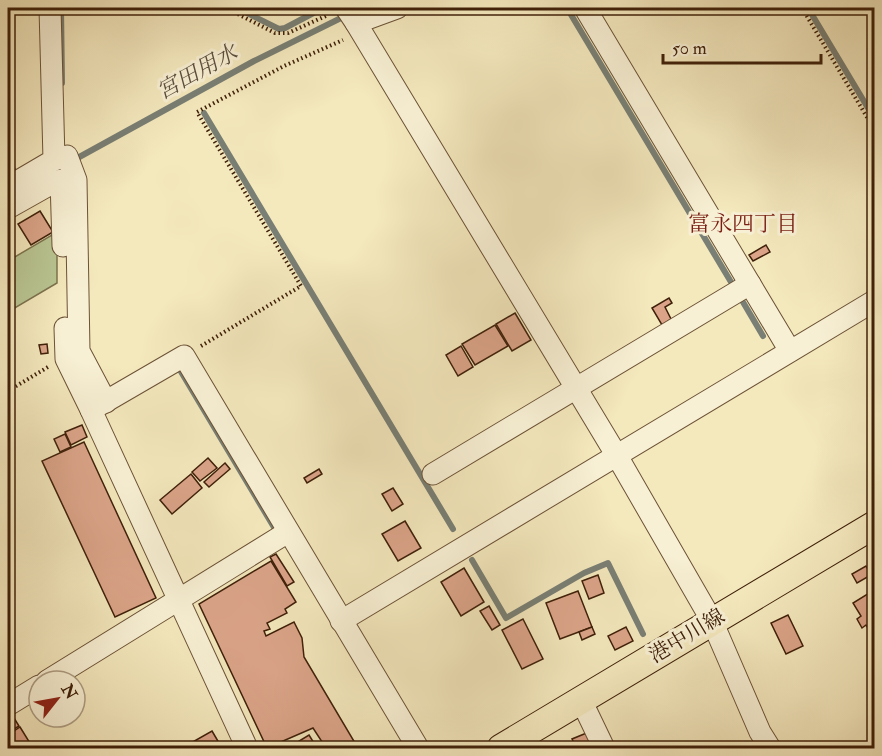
<svg xmlns="http://www.w3.org/2000/svg" width="882" height="756" viewBox="0 0 882 756" font-family="'IM FELL Double Pica','Noto Serif JP',serif">
<style>
.green{fill:#b9c693;stroke:#7c734e;stroke-width:1.5}
.lines{fill:none;stroke-linecap:round;stroke-linejoin:round}
.stream{stroke:#797f74;stroke-width:6}
.building{fill:#dba489;stroke:#3f2009;stroke-width:1.5}
.minor-casing{stroke:#6c5236;stroke-width:23}
.major-casing{stroke:#3f2009;stroke-width:29}
.path{stroke:#3f2009;stroke-width:4;stroke-dasharray:1.5 3;stroke-linecap:butt}
.minor{stroke:#f8f0d4;stroke-width:21}
.major{stroke:#f4e8bd;stroke-width:27}
.labels{text-anchor:middle;dominant-baseline:central;stroke-width:6;stroke-linejoin:round;paint-order:stroke}
.street-label{font-size:21px;fill:#3f2009;stroke:#f8f0d4}
.water-label{font-size:22px;font-style:italic;fill:#5c4f3e;stroke:#f8f0d4}
.neighbourhood-label{font-size:22px;fill:#7a1f14;stroke:#f8f0d4}
</style>
<rect width="100%" height="100%" fill="#f4e8bd"/>
<filter id="stains"><feTurbulence type="fractalNoise" baseFrequency=".00333" numOctaves="4"/><feColorMatrix values="0 0 0 0 .2 0 0 0 0 .09 0 0 0 0 .02 0 0 0 .5 -.17"/></filter>
<radialGradient id="worn" r=".72"><stop offset=".6" stop-color="#630" stop-opacity="0"/><stop offset="1" stop-color="#630" stop-opacity=".3"/></radialGradient>
<polygon class="green" points="57,232 57,283 8,312 8,261"/>
<g class="lines">
<g class="stream">
<polyline points="61,8 62,83"/>
<polyline points="237,8 279,29 285,28 323,8"/>
<polyline points="567,8 731,282"/>
<polyline points="808,8 874,118"/>
<polyline points="204,113 453,529"/>
<polyline points="8,161 15,173"/>
<polyline points="72,161 254,61 341,18"/>
<polyline points="740,297 763,336"/>
<polyline points="180,370 275,529"/>
<polyline points="472,560 506,618 584,573 608,563 643,634"/>
</g>
</g>
<g class="building">
<polygon points="40,211 53,232 31,245 18,224"/>
<polygon points="766,245 770,252 753,261 749,255"/>
<polygon points="669,298 672,303 665,307 671,319 662,325 652,308"/>
<polygon points="515,313 531,340 512,351 496,324"/>
<polygon points="495,325 508,346 475,365 462,344"/>
<polygon points="47,344 48,353 41,354 39,345"/>
<polygon points="461,346 473,367 458,376 446,355"/>
<polygon points="82,425 87,437 71,445 65,432"/>
<polygon points="65,434 71,447 60,452 54,439"/>
<polygon points="84,442 156,598 115,617 42,461"/>
<polygon points="208,458 217,468 200,481 192,472"/>
<polygon points="225,463 230,469 209,487 204,482"/>
<polygon points="319,469 322,474 307,483 304,478"/>
<polygon points="191,474 202,488 172,514 160,500"/>
<polygon points="393,488 403,504 392,511 382,494"/>
<polygon points="405,521 421,548 398,561 382,534"/>
<polygon points="276,554 294,582 287,586 270,557"/>
<polygon points="271,561 296,602 285,609 287,613 267,623 270,629 264,631 266,636 294,622 302,638 304,657 358,748 326,748 313,728 267,748 199,604"/>
<polygon points="866,566 871,575 857,583 852,574"/>
<polygon points="464,568 484,602 461,616 441,582"/>
<polygon points="598,575 604,593 589,599 582,581"/>
<polygon points="874,590 874,631 871,633 866,625 862,628 857,619 861,616 853,603"/>
<polygon points="578,591 592,627 560,639 546,603"/>
<polygon points="489,606 500,625 492,630 480,611"/>
<polygon points="788,615 803,646 786,654 771,623"/>
<polygon points="523,619 543,659 522,669 502,630"/>
<polygon points="592,627 595,634 582,640 579,632"/>
<polygon points="626,627 633,641 615,650 608,636"/>
<polygon points="14,718 19,726 8,733 8,722"/>
<polygon points="20,727 33,748 8,748 8,735"/>
<polygon points="212,731 222,748 182,748"/>
<polygon points="589,732 596,748 561,748 574,743 572,739"/>
<polygon points="309,735 317,748 293,748 291,746"/>
</g>
<g class="lines">
<defs>
<g id="minor">
<polyline points="346,8 356,23"/>
<polyline points="397,8 356,23 617,456 712,621 760,732 770,748"/>
<polyline points="585,8 790,351"/>
<polyline points="54,160 67,156 76,180 79,351 106,402"/>
<polyline points="61,180 63,246"/>
<polyline points="8,187 54,160 50,8"/>
<polyline points="8,208 56,181 72,180"/>
<polyline points="65,328 66,359 91,410"/>
<polyline points="433,474 750,284"/>
<polyline points="341,621 874,301"/>
<polyline points="47,681 288,532"/>
<polyline points="581,700 604,748"/>
<polyline points="8,705 39,686"/>
<polyline points="247,748 91,410 184,356 418,748"/>
</g>
<polyline id="major" points="501,748 874,525"/>
</defs>
<use href="#minor" class="minor-casing"/>
<use href="#major" class="major-casing"/>
<g class="path">
<polyline points="226,8 275,33 288,33 328,15"/>
<polyline points="802,8 874,129"/>
<polyline points="201,346 301,286 197,112 284,66 343,40"/>
<polyline points="8,391 48,367"/>
</g>
<use href="#minor" class="minor"/>
<use href="#major" class="major"/>
</g>
<g class="labels">
<g class="street-label">
<text transform="translate(687 636) rotate(-31)">港中川線</text>
</g>
<g class="water-label">
<text transform="translate(197 72) rotate(-29)">宮田用水</text>
</g>
<g class="neighbourhood-label">
<text x="743" y="224">富永四丁目</text>
</g>
</g>
<rect width="882" height="756" fill="none" stroke="#f4e8bd" stroke-width="30"/>
<rect x="9" y="9" width="864" height="738" fill="none" stroke="#3f2009" stroke-width="3"/>
<rect x="15" y="15" width="852" height="726" fill="none" stroke="#3f2009" stroke-width="1.5"/>
<g transform="translate(57 699) rotate(59)"><circle r="28" fill="#f8f0d4" stroke="#ae9d83" stroke-width="1.5"/>
<path d="M0-4.5L10 22L0 15L-10 22Z" fill="#8f2418"/>
<text y="-9" font-size="16" font-weight="bold" text-anchor="middle" fill="#3f2009">N</text>
</g>
<path d="M663 54v9h158v-9" fill="none" stroke="#3f2009" stroke-width="3"/>
<text x="672" y="54" font-size="18" fill="#3f2009" stroke="#f8f0d4" stroke-width="4.5" paint-order="stroke">50 m</text>
<rect width="100%" height="100%" filter="url(#stains)"/>
<rect width="100%" height="100%" fill="url(#worn)"/>
</svg>
